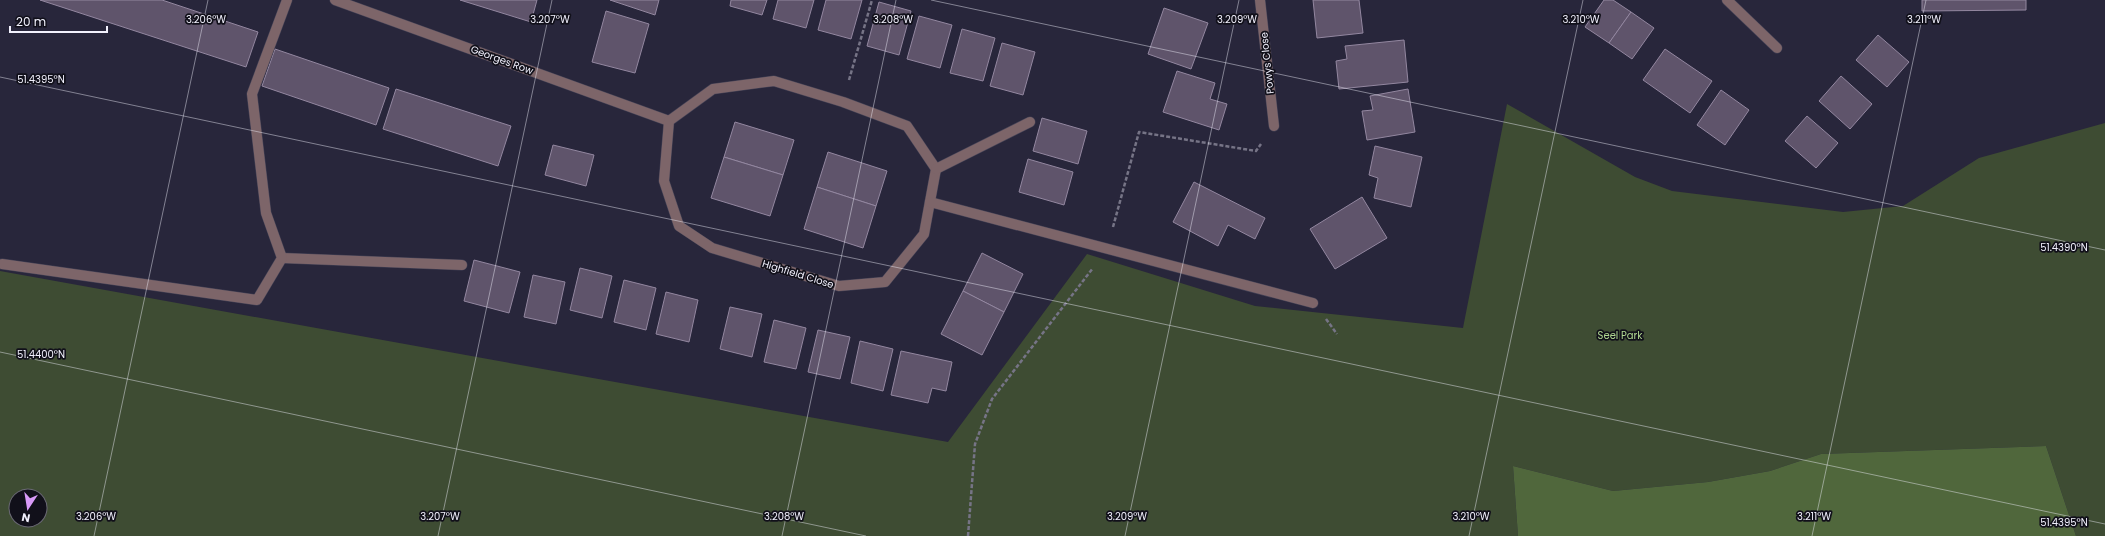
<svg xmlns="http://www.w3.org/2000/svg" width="2105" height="536" viewBox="0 0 2105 536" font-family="Poppins,sans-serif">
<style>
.green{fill:#3e4c33;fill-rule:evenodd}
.forest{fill:#50673c}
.building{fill:#5f546b;stroke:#9387a0}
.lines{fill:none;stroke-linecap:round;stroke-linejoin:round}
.minor-casing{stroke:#444256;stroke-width:11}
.path{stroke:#767486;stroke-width:2.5;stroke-dasharray:4 2;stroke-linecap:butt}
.minor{stroke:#7d6569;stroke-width:10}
.ticks{fill:none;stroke:#f2f1fd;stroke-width:1;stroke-opacity:0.45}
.labels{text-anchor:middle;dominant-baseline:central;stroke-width:3.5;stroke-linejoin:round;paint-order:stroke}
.street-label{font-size:10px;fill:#f2f1fd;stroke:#11101a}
.park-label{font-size:10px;fill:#afd690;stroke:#11101a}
.ticks-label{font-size:10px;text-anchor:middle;fill:#f2f1fd;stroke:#11101a;stroke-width:3.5;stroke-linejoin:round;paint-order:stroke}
</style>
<rect width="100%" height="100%" fill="#28263b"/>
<path class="green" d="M 1507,104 L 1635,177 L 1672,191 L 1843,212 L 1903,206 L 1979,158 L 2105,123 L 2105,536 L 2076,536 L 2046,446 L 1821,454 L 1770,471 L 1708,482 L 1613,491 L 1513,466 L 1518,536 L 0,536 L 0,271 L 948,442 L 1087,254 L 1255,306 L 1463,328 ZM 16,496 L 40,496 L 40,520 L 16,520 Z"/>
<polygon class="forest" points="2046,446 2076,536 1518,536 1513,466 1613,491 1708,482 1770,471 1821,454"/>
<g class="building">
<polygon points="40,0 162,0 258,32 246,67"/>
<polygon points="460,0 537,0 531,22"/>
<polygon points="610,0 659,0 655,15"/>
<polygon points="731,0 767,0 762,15 730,6"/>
<polygon points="778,0 814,0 806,28 773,19"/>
<polygon points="826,0 862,0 851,39 818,30"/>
<polygon points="1313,0 1359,0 1363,33 1317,38"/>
<polygon points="1604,0 1613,0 1631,12 1609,43 1585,27"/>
<polygon points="1922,0 2026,0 2026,10 1922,11"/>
<polygon points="879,2 911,11 899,55 867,46"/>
<polygon points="1164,8 1208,23 1191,69 1148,54"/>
<polygon points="606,11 649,24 635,73 592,62"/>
<polygon points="1631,12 1654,28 1632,59 1609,43"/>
<polygon points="919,16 952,25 940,68 907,59"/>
<polygon points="962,29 995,38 983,81 950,73"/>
<polygon points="1878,35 1909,62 1887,87 1856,60"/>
<polygon points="1404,40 1408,82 1339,89 1336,61 1347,59 1345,46"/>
<polygon points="1002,43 1035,52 1023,95 990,86"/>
<polygon points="275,49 389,88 376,125 262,86"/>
<polygon points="1665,49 1712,81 1690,113 1643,80"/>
<polygon points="1177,71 1215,83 1210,99 1227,104 1219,130 1163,112"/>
<polygon points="1841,76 1872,104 1850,129 1819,101"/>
<polygon points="396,89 511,126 498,166 383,129"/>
<polygon points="1408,89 1415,132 1367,140 1362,111 1373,110 1370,96"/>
<polygon points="1721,90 1749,110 1725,145 1697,125"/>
<polygon points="1807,116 1838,143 1816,168 1785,141"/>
<polygon points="1042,118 1087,131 1078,164 1033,151"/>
<polygon points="735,122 794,140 783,175 724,157"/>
<polygon points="553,145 594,155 586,186 545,175"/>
<polygon points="1375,146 1422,157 1411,207 1374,198 1378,178 1369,175"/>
<polygon points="828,152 887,171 876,206 817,187"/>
<polygon points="724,157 783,175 770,216 711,198"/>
<polygon points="1028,159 1073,172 1064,205 1019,192"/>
<polygon points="1194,182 1265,218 1255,239 1228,225 1218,246 1173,222"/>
<polygon points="817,187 876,206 863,248 804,229"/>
<polygon points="1362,197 1387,238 1335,269 1310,229"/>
<polygon points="982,253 1023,274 1004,312 963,291"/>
<polygon points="474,260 520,272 509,313 464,301"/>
<polygon points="580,268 612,276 602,318 570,310"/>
<polygon points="533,275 565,282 556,324 524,317"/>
<polygon points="624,280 656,288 646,330 614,322"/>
<polygon points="963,291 1004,312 982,355 941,334"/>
<polygon points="666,292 698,300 689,342 656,334"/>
<polygon points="730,307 762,314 752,357 720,349"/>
<polygon points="774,320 806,328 796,369 764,362"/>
<polygon points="818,330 850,337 840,379 808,372"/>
<polygon points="860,341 893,349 883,391 851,383"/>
<polygon points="901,351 952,362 946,391 932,388 928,403 891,395"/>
</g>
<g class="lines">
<defs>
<g id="minor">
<polyline points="335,0 669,121"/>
<polyline points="1260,0 1274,126"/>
<polyline points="1727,0 1777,48"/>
<polygon points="774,81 843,102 907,126 936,169 924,234 885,282 839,286 712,248 679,226 664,181 669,121 713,89"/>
<polyline points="936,169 1030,122"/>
<polyline points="930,202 1313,303"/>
<polyline points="282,258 462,265"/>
<polyline points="2,264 257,300 282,258 266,213 252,94 287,0"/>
</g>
</defs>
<use href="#minor" class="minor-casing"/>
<g class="path">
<polyline points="849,80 872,0"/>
<polyline points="1113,227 1139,132 1256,151 1261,144"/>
<polyline points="1326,319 1337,334"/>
<polyline points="968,536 975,444 992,399 1093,268"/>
</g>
<use href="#minor" class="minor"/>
</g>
<path class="ticks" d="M 931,0 L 2105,250M 0,77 L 2105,524M 0,352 L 866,536M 94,536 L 208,0M 438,536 L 552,0M 782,536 L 896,0M 1125,536 L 1239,0M 1469,536 L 1583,0M 1812,536 L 1926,0"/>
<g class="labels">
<g class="street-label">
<text transform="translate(502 60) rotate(20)">Georges Row</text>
<text transform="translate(1267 63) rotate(-96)">Powys Close</text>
<text transform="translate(798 274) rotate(17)">Highfield Close</text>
</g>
<g class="park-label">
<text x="1620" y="335">Seel Park</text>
</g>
</g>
<g class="ticks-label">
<text x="206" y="23">3.206°W</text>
<text x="550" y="23">3.207°W</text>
<text x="893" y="23">3.208°W</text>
<text x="1237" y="23">3.209°W</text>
<text x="1581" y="23">3.210°W</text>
<text x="1924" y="23">3.211°W</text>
<text x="41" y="83">51.4395°N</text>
<text x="2064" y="251">51.4390°N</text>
<text x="41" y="358">51.4400°N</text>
<text x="96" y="520">3.206°W</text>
<text x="440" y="520">3.207°W</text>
<text x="784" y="520">3.208°W</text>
<text x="1127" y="520">3.209°W</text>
<text x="1471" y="520">3.210°W</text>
<text x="1814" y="520">3.211°W</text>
<text x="2064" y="526">51.4395°N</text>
</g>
<g transform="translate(28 508) rotate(192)"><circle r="19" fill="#11101a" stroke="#6b6a75"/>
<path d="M0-3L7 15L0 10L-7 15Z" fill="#d89af8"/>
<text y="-6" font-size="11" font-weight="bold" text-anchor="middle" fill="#f2f1fd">N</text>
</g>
<path d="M10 26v6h97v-6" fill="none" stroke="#f2f1fd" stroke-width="2"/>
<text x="16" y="26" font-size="12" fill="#f2f1fd" stroke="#11101a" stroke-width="3" paint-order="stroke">20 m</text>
</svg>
